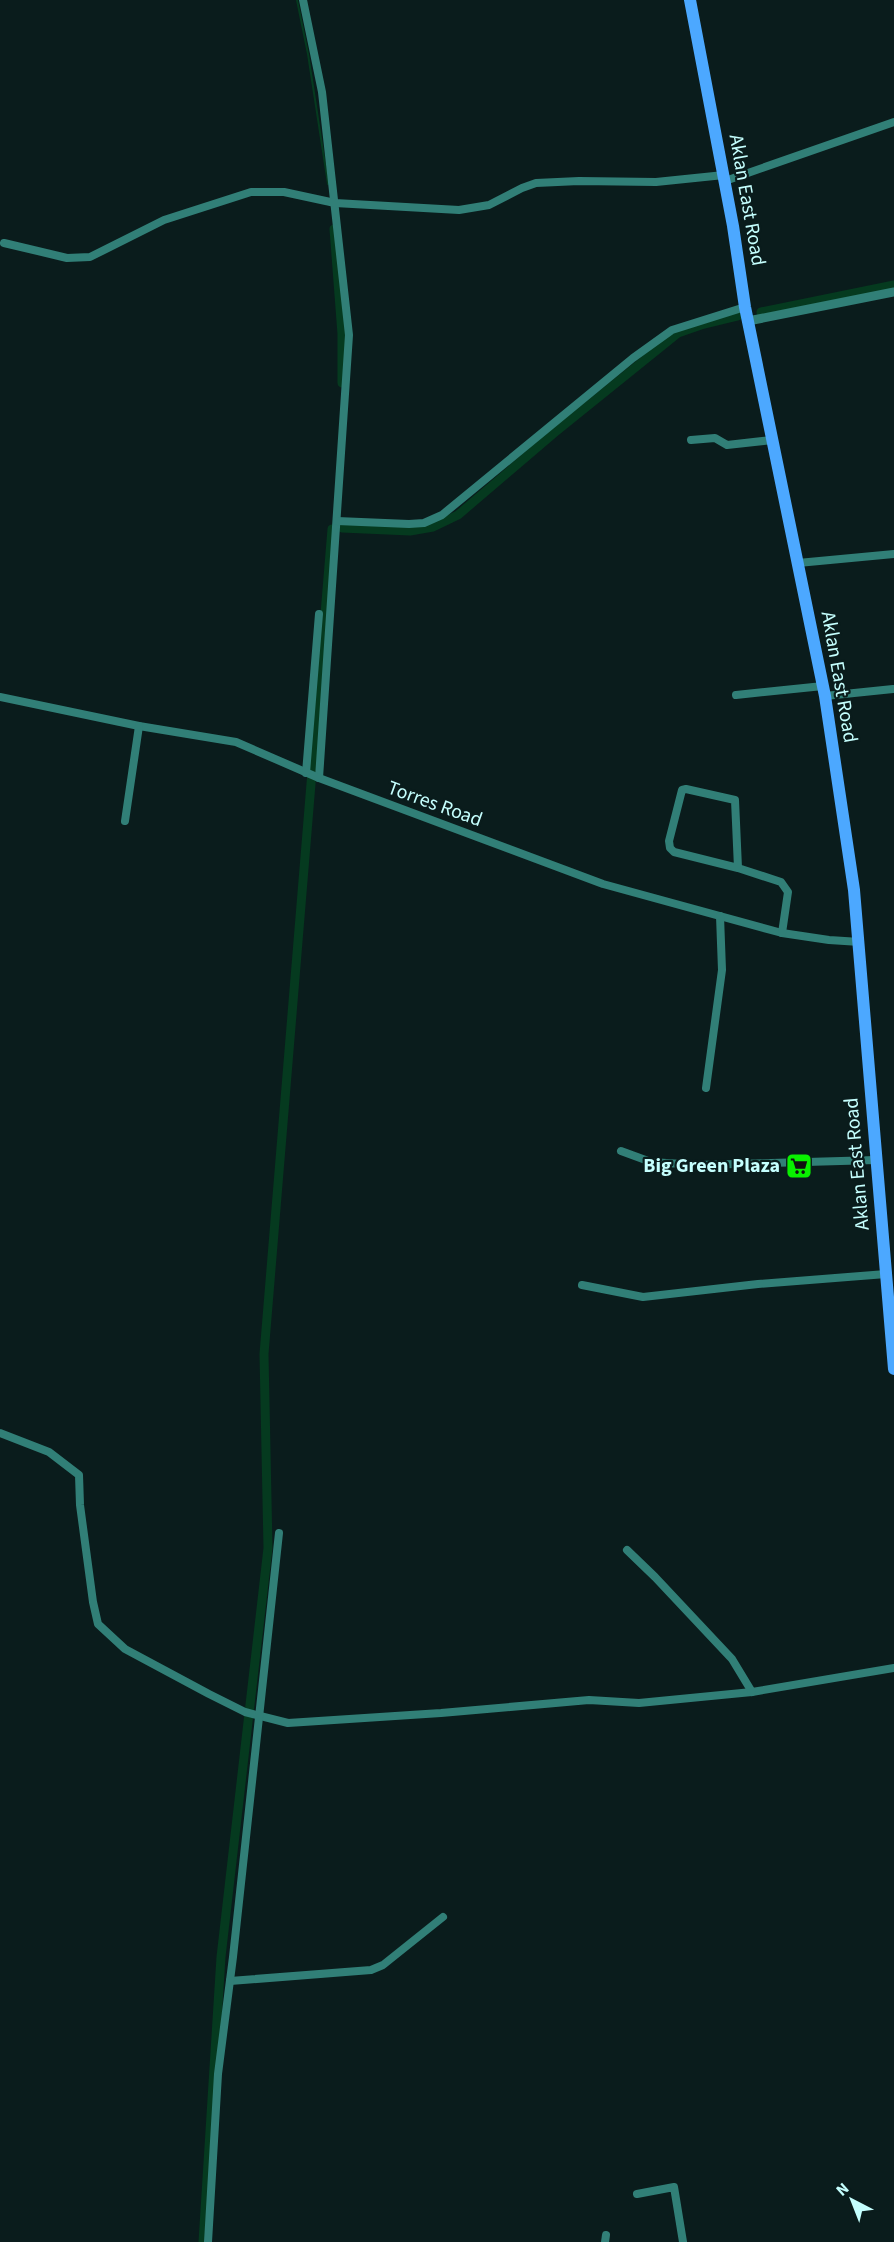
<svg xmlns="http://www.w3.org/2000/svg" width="894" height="2242" viewBox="0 0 894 2242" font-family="'Source Sans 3',sans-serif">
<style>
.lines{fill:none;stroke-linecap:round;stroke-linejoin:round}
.stream{stroke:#053a1f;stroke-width:2}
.canal{stroke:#053a1f;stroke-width:9}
.minor{stroke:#317f77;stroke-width:8}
.tertiary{stroke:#317f77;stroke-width:9}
.primary{stroke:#4ca8ff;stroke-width:12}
.labels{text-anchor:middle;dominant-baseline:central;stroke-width:4.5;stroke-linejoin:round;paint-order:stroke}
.street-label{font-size:20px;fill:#c5fffe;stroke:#0a1c1c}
.poi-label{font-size:20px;font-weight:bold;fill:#c5fffe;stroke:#0a1c1c;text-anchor:end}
</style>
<rect width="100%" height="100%" fill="#0a1c1c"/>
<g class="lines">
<polyline class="stream" points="297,0 308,54 328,184"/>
<g class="canal">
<polyline points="334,229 342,334 342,383"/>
<polyline points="761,312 894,285"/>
<polyline points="342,528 410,531 433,527 458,515 554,433 678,333 701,325 738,316"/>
<polyline points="203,2242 221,1957 268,1548 264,1354 332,529"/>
</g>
<g class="minor">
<polyline points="303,0 322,92 349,335 319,778"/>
<polyline points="725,181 894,122"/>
<polyline points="4,243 67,258 90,257 164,220 251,192 284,192 335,203 459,210 489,205 522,188 536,183 579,181 656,182 724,175"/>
<polyline points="691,440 715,438 727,445 772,440"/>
<polyline points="337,521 409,524 424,523 442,515 633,358 672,330 745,307"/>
<polyline points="798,563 894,554"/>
<polyline points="736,695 823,686"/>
<polyline points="825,696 893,689"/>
<polyline points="0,697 139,726 236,742 319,778 603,884 782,933 829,940 860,942"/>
<polyline points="306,773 319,614"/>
<polyline points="125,821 139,726"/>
<polyline points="738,868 735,800 686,789 682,790 669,841 670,848 674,852 738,868 781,882 788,892 782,933"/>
<polyline points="706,1088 722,970 720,916"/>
<polyline points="621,1151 651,1162 698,1165 876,1160"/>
<polyline points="582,1285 643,1297 758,1284 886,1274"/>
<polyline points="0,1433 49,1452 79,1475 80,1505 93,1602 98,1624 125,1649 209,1694 245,1712 288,1723 441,1713 589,1700 639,1703 752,1692 894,1668"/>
<polyline points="627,1550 655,1577 732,1659 752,1692"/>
<polyline points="230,1981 371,1970 383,1965 443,1917"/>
<polyline points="637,2194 674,2187 683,2242"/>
<polyline points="208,2242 218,2074 233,1957 279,1533"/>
<polyline points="605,2242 606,2235"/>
</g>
<polyline class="tertiary" points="748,321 894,292"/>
<polyline class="primary" points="690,0 733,226 745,307 825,696 854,890 894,1369"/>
</g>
<defs>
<symbol id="supermarket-square" viewBox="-11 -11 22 22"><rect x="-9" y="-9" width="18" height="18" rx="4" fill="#09f000" stroke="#0a1c1c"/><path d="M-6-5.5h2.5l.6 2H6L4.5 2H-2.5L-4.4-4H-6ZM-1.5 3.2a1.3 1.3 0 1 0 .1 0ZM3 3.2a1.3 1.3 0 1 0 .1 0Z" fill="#111"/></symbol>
</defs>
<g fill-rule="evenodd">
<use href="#supermarket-square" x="784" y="1151" width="30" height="30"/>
</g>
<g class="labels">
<g class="street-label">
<text transform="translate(747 200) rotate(80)">Aklan East Road</text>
<text transform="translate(839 677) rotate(80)">Aklan East Road</text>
<text transform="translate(435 804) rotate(20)">Torres Road</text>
<text transform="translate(857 1164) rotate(-95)">Aklan East Road</text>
</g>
<g class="poi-label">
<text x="780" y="1166">Big Green Plaza</text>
</g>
</g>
<g transform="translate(852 2200) rotate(318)" stroke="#0a1c1c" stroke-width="4.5" paint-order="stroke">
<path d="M0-4.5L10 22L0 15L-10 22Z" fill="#c5fffe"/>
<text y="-9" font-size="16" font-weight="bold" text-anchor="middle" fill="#c5fffe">N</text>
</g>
</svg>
